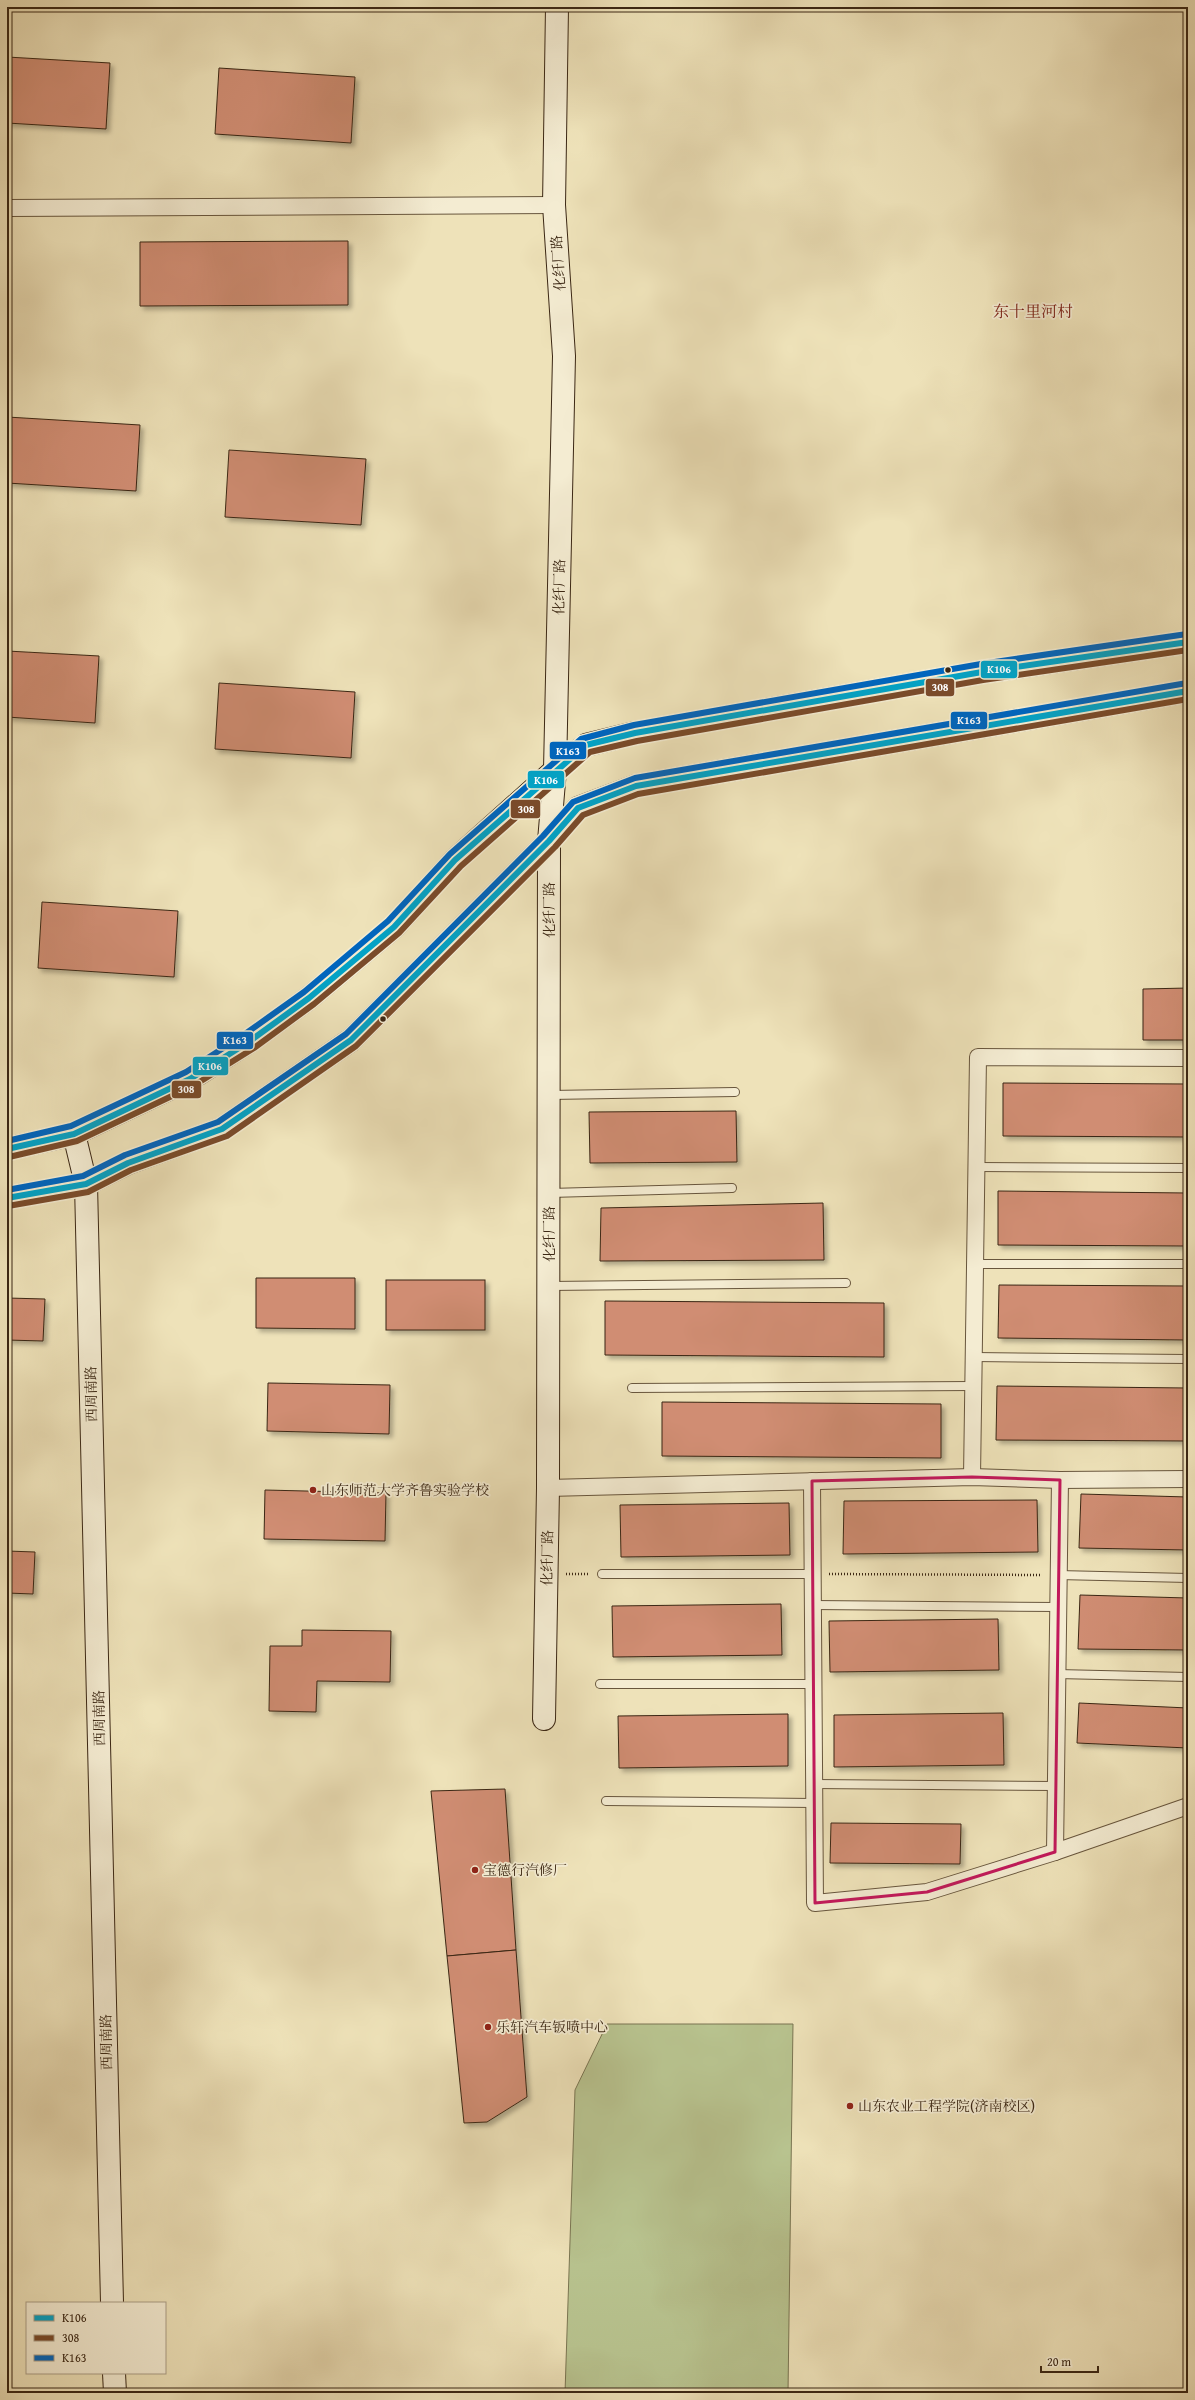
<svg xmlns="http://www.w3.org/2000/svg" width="1195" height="2400" viewBox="0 0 1195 2400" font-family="'Gentium Book Plus','Noto Serif SC',serif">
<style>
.green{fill:#b8c38f;stroke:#7a7552}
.building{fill:#d08d73;stroke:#3b2714;filter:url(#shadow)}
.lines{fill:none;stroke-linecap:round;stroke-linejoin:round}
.lane-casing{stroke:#68563d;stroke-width:10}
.street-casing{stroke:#68563d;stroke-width:18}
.secondary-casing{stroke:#3b2714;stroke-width:24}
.primary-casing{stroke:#3b2714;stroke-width:24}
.path{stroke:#3b2714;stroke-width:2.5;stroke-dasharray:1 2;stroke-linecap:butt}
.lane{stroke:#f4ecd2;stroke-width:8}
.street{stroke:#f4ecd2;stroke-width:16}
.secondary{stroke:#f4ecd2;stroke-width:22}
.primary{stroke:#eee2b9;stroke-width:22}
.bus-1-casing{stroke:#f4ecd2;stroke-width:9}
.bus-2-casing{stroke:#f4ecd2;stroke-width:9}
.bus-3-casing{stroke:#f4ecd2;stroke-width:9}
.bus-1{stroke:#03a2c5;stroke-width:6}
.bus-2{stroke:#7a4b2a;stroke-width:6}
.bus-3{stroke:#0065bd;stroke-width:6}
.marked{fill:none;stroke:#c2185b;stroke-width:3;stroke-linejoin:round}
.bus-dot{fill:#3b2714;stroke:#f4ecd2;stroke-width:1.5}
.poi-dot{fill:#8f2418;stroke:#f4ecd2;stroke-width:1.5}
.labels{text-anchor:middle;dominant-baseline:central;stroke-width:3.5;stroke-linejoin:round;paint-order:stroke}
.street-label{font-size:14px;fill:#3b2714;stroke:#f4ecd2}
.poi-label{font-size:14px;fill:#3b2714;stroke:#f4ecd2;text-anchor:start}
.quarter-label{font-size:16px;fill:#7a1f14;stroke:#f4ecd2}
.line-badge{stroke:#f4ecd2;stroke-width:1.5}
.badge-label{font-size:11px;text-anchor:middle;font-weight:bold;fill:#fff}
</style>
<defs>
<filter id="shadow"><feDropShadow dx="3.5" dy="3.5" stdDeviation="2" flood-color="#0004"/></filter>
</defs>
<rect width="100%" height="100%" fill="#eee2b9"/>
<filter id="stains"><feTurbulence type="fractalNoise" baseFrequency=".005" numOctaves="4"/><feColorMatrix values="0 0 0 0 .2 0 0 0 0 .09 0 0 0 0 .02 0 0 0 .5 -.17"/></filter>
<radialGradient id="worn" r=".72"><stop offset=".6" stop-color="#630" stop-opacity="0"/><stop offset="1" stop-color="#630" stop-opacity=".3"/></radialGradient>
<polygon class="green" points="607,2024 793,2024 788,2393 565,2393 575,2090"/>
<g class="building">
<polygon points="7,57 110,63 106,129 7,123"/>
<polygon points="219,68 355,77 351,143 215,134"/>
<polygon points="348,241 348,305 140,306 140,242"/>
<polygon points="7,417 140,425 136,491 7,483"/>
<polygon points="229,450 366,459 361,525 225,517"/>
<polygon points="7,651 99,656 95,723 7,717"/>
<polygon points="219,683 355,692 351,758 215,749"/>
<polygon points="42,902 178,911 174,977 38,968"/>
<polygon points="1188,988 1188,1040 1143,1040 1143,989"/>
<polygon points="1003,1083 1188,1084 1188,1137 1003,1136"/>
<polygon points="736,1111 737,1162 590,1163 589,1112"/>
<polygon points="998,1191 1188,1193 1188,1246 998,1245"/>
<polygon points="823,1203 824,1260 600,1261 601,1208"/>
<polygon points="256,1278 355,1278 355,1329 256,1328"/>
<rect x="386" y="1280" width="99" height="50"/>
<polygon points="999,1285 1188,1286 1188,1340 998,1338"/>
<polygon points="7,1298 45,1299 43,1341 7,1340"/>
<polygon points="605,1301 884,1303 884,1357 605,1355"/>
<polygon points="268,1383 390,1385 389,1434 267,1431"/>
<polygon points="997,1386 1188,1388 1188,1441 996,1440"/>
<polygon points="662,1402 941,1404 941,1458 662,1456"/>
<polygon points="265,1490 386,1493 385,1541 264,1539"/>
<polygon points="1081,1494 1188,1497 1188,1550 1079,1548"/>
<polygon points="1037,1500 1038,1552 843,1554 844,1501"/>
<polygon points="789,1503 790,1555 621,1557 620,1505"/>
<polygon points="7,1551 35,1552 33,1594 7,1593"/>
<polygon points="1080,1595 1188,1598 1188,1650 1078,1649"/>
<polygon points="781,1604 782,1655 613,1657 612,1606"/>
<polygon points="998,1619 999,1670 830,1672 829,1621"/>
<polygon points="302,1630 391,1631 390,1682 317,1681 316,1712 269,1711 270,1646 302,1646"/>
<polygon points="1079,1703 1188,1708 1188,1748 1077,1743"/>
<polygon points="1003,1713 1004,1765 834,1767 834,1715"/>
<polygon points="788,1714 788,1766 619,1768 618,1716"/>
<polygon points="505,1789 516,1950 447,1956 431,1791"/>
<polygon points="831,1823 961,1824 960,1864 830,1863"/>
<polygon points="516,1950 527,2097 487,2122 464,2123 447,1956"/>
</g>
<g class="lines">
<defs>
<g id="lane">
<polyline points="550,1095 735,1092"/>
<polyline points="977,1167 1188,1168"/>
<polyline points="550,1193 732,1188"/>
<polyline points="975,1264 1188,1264"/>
<polyline points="549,1286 846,1283"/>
<polyline points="974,1357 1188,1359"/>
<polyline points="632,1388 973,1386"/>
<polyline points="602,1574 813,1574"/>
<polyline points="1058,1575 1188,1578"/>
<polyline points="813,1605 1058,1607"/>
<polyline points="1057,1674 1188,1677"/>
<polyline points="600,1684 813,1684"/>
<polyline points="814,1784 1055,1786"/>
<polyline points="606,1801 814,1803"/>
</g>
<g id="street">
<polyline points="7,208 554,205"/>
<polyline points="972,1477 978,1057 1188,1058"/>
<polyline points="812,1481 815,1903 927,1892 1055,1852 1060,1480"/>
<polyline points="548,1488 972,1477 1060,1480 1188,1479"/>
<polyline points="1055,1852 1188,1806"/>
</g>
<g id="secondary">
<polyline points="74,1134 86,1184 112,2303"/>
<polyline points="544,1719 548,1488 549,841 555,770 564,356 554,205 557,7"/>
<polyline points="114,2373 115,2393"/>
</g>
<g id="primary">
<polyline points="7,1149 74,1134 190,1079 250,1041 309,998 394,927 455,860 555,770 586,745 635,733 982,672 1188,642"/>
<polyline points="7,1198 86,1184 128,1163 222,1129 351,1040 549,841 578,808 636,786 1188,691"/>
</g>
</defs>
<use href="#lane" class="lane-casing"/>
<use href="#street" class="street-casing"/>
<use href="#secondary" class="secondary-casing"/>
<use href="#primary" class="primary-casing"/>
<g class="path">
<polyline points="566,1574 589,1574"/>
<polyline points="829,1574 1042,1575"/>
</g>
<use href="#lane" class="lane"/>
<use href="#street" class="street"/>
<use href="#secondary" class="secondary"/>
<use href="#primary" class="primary"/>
<defs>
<g id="bus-1">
<polyline points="7,1149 74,1134 190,1079 250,1041 309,998 394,927 455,860 586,745 635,733 982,672 1188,642"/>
<polyline points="7,1198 86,1184 128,1163 222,1129 351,1040 549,841 578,808 636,786 1188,691"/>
</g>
<g id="bus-2">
<polyline points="9,1157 77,1141 193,1086 254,1048 314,1004 399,933 461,866 590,752 637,741 983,680 1188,650"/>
<polyline points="8,1206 88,1192 131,1170 227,1136 356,1046 555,847 583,815 638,794 1188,699"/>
</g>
<g id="bus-3">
<polyline points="7,1141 71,1126 186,1072 245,1034 304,992 388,921 450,854 581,739 634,725 981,664 1187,634"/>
<polyline points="7,1190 83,1176 125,1155 218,1122 346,1034 543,836 573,802 635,778 1187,683"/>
</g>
</defs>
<use href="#bus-1" class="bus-1-casing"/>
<use href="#bus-2" class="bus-2-casing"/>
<use href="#bus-3" class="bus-3-casing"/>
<use href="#bus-1" class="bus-1"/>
<use href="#bus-2" class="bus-2"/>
<use href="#bus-3" class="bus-3"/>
</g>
<path class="marked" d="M 972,1477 L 1060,1480 L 1055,1852 L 927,1892 L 815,1903 L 812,1481 Z"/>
<g class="bus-dot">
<circle cx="948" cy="670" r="3.5"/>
<circle cx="383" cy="1019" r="3.5"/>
</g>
<g class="poi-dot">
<circle cx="313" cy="1490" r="4"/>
<circle cx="475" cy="1870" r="4"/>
<circle cx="488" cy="2027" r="4"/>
<circle cx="850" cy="2106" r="4"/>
</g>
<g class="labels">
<g class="street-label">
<text transform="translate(558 263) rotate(-94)">化纤厂路</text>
<text transform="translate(559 587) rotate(-89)">化纤厂路</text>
<text transform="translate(549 910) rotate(-90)">化纤厂路</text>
<text transform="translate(549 1234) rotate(-90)">化纤厂路</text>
<text transform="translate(91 1394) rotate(-91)">西周南路</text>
<text transform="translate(547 1558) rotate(-89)">化纤厂路</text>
<text transform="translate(99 1718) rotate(-91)">西周南路</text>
<text transform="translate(106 2042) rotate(-91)">西周南路</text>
</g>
<g class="poi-label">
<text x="321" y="1490">山东师范大学齐鲁实验学校</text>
<text x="483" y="1870">宝德行汽修厂</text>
<text x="496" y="2027">乐轩汽车钣喷中心</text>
<text x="858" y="2106">山东农业工程学院(济南校区)</text>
</g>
<g class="quarter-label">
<text x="1033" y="311">东十里河村</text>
</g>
</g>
<g class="line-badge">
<rect x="980" y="660" width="38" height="19" rx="4" fill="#03a2c5"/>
<rect x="925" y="678" width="30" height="19" rx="4" fill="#7a4b2a"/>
<rect x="950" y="711" width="38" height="19" rx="4" fill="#0065bd"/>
<rect x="549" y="741" width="38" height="19" rx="4" fill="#0065bd"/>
<rect x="527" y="770" width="38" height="19" rx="4" fill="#03a2c5"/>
<rect x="510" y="799" width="31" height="20" rx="4" fill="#7a4b2a"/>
<rect x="216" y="1031" width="38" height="19" rx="4" fill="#0065bd"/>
<rect x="192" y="1056" width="37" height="20" rx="4" fill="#03a2c5"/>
<rect x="171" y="1080" width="31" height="19" rx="4" fill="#7a4b2a"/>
</g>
<g class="badge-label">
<text x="999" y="673">K106</text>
<text x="940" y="691">308</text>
<text x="969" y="724">K163</text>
<text x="568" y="755">K163</text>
<text x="546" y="784">K106</text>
<text x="526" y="813">308</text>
<text x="235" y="1044">K163</text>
<text x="210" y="1070">K106</text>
<text x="186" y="1093">308</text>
</g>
<rect width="1195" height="2400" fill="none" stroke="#eee2b9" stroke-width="24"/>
<rect x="8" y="8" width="1179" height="2384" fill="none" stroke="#3b2714" stroke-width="2"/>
<rect x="12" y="12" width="1171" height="2376" fill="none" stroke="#3b2714"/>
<rect x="26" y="2302" width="140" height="72" fill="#f4ecd2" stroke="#aa9d86"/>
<rect x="34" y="2315" width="20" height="6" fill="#03a2c5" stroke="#aa9d86"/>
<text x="62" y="2322" font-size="12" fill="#3b2714">K106</text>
<rect x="34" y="2335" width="20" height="6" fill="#7a4b2a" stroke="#aa9d86"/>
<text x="62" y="2342" font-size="12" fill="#3b2714">308</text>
<rect x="34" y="2355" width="20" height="6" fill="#0065bd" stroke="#aa9d86"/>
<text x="62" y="2362" font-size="12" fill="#3b2714">K163</text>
<path d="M1041 2366v6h57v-6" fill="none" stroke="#3b2714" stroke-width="2"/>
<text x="1047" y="2366" font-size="12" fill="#3b2714" stroke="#f4ecd2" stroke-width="3" paint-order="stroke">20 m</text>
<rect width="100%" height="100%" filter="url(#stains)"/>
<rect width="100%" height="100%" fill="url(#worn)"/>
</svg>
